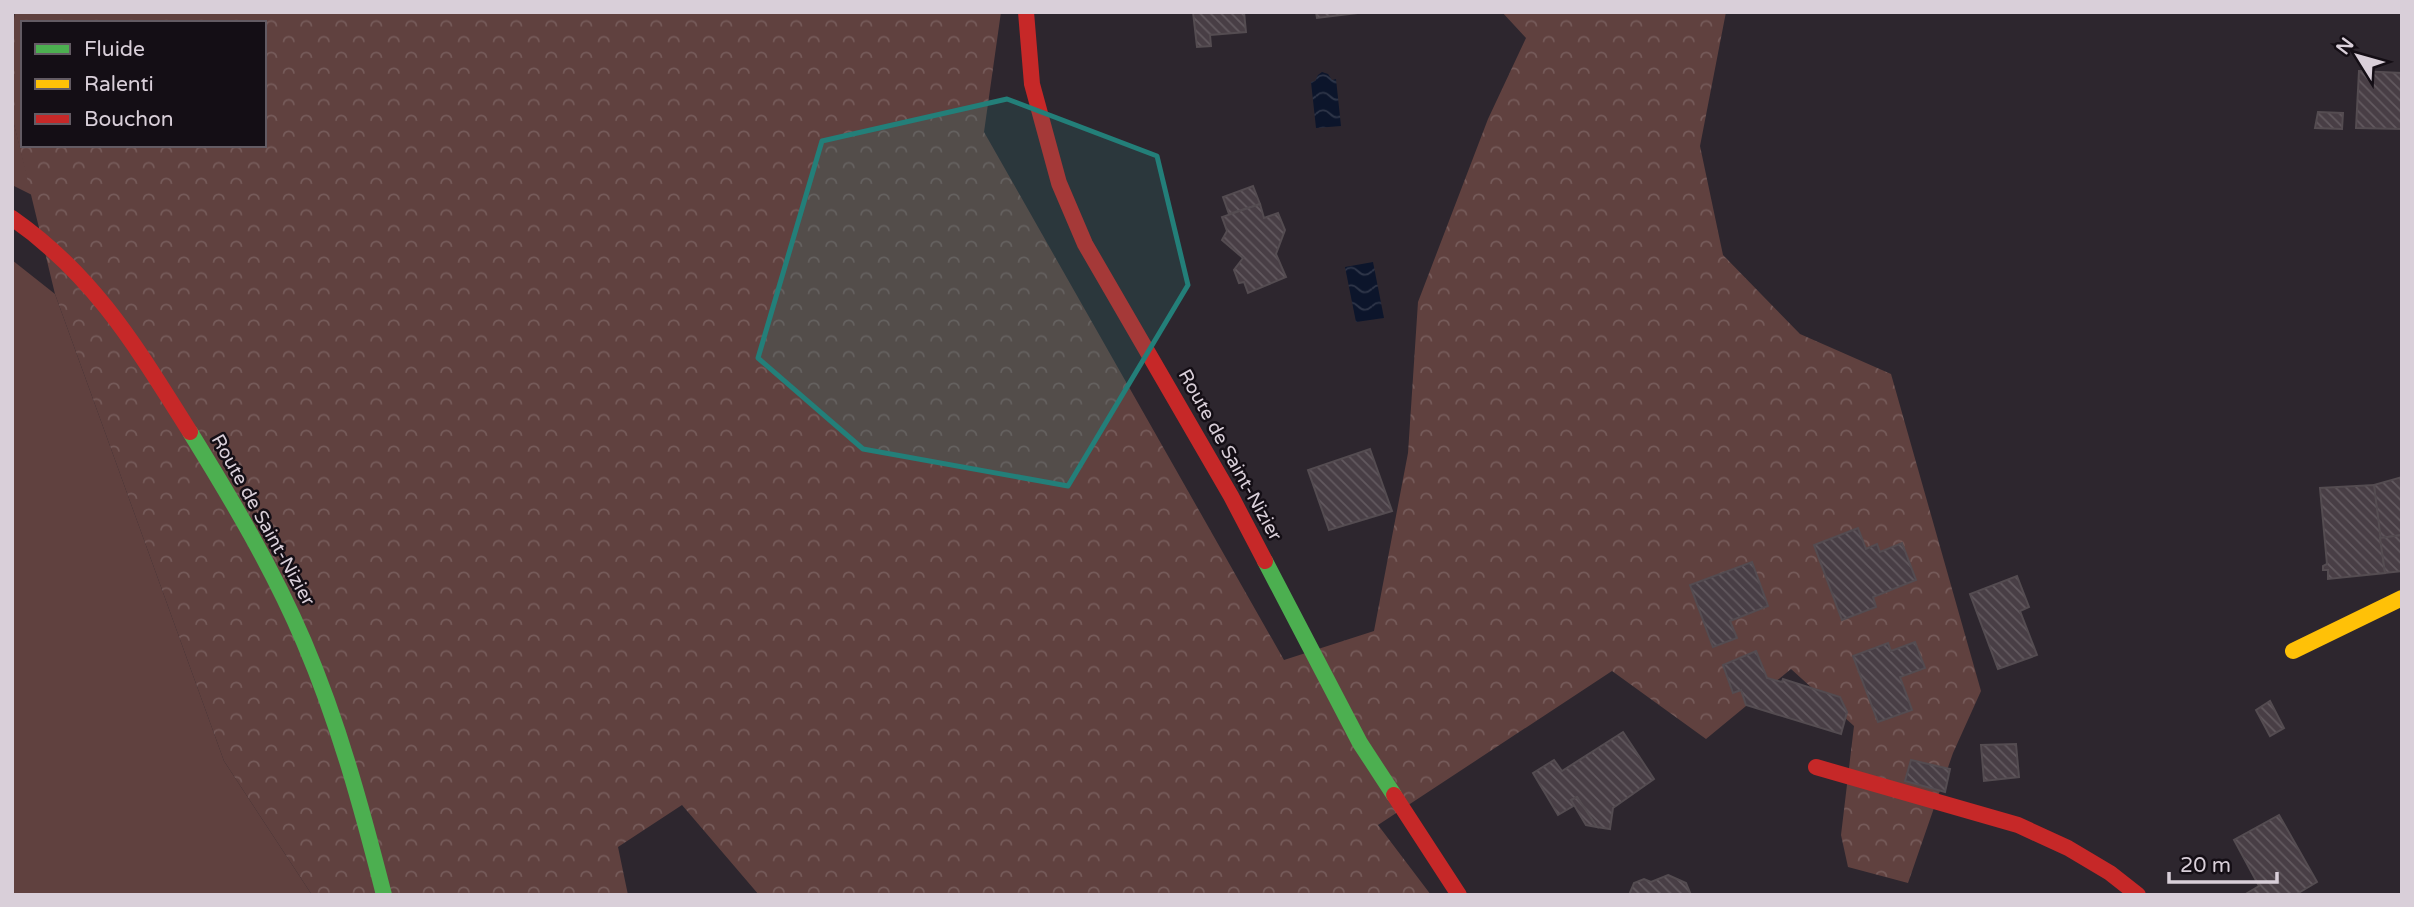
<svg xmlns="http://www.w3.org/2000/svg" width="2414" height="907" viewBox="0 0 2414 907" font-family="'Varela Round',sans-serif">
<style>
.grass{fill:#60413f}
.forest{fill:url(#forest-crowns);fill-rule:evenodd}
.water{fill:url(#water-waves)}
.building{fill:url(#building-back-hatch);stroke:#544c51;stroke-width:2}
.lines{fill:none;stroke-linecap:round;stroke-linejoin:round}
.fast{stroke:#4caf50;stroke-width:16}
.slow{stroke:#ffc107;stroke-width:16}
.jam{stroke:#c62828;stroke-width:16}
.marked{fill:#237f79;fill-opacity:0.2;stroke:#237f79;stroke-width:5;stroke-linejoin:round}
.labels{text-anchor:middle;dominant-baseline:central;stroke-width:5;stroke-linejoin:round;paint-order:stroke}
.street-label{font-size:19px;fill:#d9cfd9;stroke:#140e15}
</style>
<defs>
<pattern id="forest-crowns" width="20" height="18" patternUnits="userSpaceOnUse" patternTransform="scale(1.75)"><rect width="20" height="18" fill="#60413f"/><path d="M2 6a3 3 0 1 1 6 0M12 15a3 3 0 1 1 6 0" fill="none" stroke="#765b5a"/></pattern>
<pattern id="water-waves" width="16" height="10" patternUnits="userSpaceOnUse" patternTransform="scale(1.75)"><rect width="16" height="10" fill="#0c152b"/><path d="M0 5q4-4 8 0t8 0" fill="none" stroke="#2f3649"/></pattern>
<pattern id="building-back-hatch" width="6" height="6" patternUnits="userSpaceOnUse" patternTransform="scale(1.75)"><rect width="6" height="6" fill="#483e45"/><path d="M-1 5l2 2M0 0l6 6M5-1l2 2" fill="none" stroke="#62595f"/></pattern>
</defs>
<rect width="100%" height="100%" fill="#2d262e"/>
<g class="grass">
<polygon points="12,116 32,195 12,185"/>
<polygon points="12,260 55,294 224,761 312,895 12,895"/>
</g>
<path class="forest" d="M 15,12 L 1001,12 L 984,132 L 1284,660 L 1374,631 L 1408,453 L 1418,302 L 1488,119 L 1526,38 L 1502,12 L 1726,12 L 1700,146 L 1723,255 L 1800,334 L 1891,374 L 1981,691 L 1953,753 L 1908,883 L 1848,867 L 1841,835 L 1854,726 L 1791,669 L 1706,739 L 1612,671 L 1378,825 L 1431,895 L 759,895 L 682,805 L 618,847 L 628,895 L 312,895 L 224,761 L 55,294 L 12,116 L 12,33 ZM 23,23 L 264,23 L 264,145 L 23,145 Z"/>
<g class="water">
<polygon points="1322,72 1328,74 1332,80 1336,79 1341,126 1316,128 1311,82 1315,81 1318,75"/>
<polygon points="1373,262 1384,318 1356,322 1345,267"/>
</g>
<g class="building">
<polygon points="1193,12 1244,12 1246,32 1210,35 1211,46 1197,47"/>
<polygon points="1316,12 1357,12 1357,13 1317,18"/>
<polygon points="2359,71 2402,73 2402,129 2356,128"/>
<polygon points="2318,112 2343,113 2342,129 2315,128"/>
<polygon points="1253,186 1260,204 1229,214 1223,197"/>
<polygon points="1260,204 1264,218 1278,213 1285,230 1276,254 1286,277 1248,293 1244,282 1239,283 1234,270 1243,258 1222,240 1227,231 1222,217"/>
<polygon points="1370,449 1392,511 1329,530 1308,470"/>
<polygon points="2402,477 2402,535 2380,538 2374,485"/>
<polygon points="2374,485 2385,573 2328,579 2328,570 2323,570 2323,566 2327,564 2320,488"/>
<polygon points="1858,528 1866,549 1877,544 1880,552 1902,543 1916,580 1873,597 1876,607 1842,620 1814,545"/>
<polygon points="2402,535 2402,571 2385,573 2380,538"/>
<polygon points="1752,562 1768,606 1730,621 1737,638 1713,647 1690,585"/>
<polygon points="2017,576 2029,607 2020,611 2037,655 1998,669 1970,594"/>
<polygon points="1915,642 1925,668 1900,677 1912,710 1878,722 1853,656 1888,643 1891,651"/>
<polygon points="1756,651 1767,678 1782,682 1783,679 1840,697 1847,712 1841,734 1746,705 1741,690 1733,693 1723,665"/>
<polygon points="2270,701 2284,728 2270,736 2256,710"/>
<polygon points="1623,732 1654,779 1613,808 1610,829 1597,827 1577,797 1571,800 1575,805 1558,815 1533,773 1554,760 1562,771"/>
<polygon points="2016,744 2019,777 1984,781 1981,745"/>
<polygon points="1911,760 1950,769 1945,792 1905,781"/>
<polygon points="1577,797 1597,827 1586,825 1571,800"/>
<polygon points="2279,815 2317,882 2295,895 2244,895 2259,886 2234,840"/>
<polygon points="1668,875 1686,883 1691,895 1629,895 1634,883 1644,879 1651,882"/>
</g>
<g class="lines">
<g class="fast">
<path d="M 190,432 C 232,500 273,569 304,642 C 339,724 362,809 384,895"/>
<polyline points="1265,561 1360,743 1394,795"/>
</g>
<polyline class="slow" points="2293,651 2402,598"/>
<g class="jam">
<polyline points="1026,12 1032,84 1059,183 1085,244 1231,496 1265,561"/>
<path d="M 12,218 C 95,276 137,348 190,432"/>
<polyline points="1816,767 2018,825 2068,848 2110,873 2138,895"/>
<polyline points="1394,795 1459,895"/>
</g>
</g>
<path class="marked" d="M 1007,99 L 1157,156 L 1188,285 L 1068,486 L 863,449 L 758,358 L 822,141 Z"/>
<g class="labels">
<g class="street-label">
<text transform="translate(1230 455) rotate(61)">Route de Saint-Nizier</text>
<text transform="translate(263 520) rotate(61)">Route de Saint-Nizier</text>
</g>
</g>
<rect width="2414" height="907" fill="none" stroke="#d9cfd9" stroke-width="28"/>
<rect x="21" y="21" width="245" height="126" fill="#140e15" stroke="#635b63" stroke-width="2"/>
<rect x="35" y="44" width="35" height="10" fill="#4caf50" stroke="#635b63" stroke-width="2"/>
<text x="84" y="56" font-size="21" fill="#d9cfd9">Fluide</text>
<rect x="35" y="79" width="35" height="10" fill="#ffc107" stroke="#635b63" stroke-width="2"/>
<text x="84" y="91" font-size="21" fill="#d9cfd9">Ralenti</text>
<rect x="35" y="114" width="35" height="10" fill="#c62828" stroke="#635b63" stroke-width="2"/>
<text x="84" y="126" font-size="21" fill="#d9cfd9">Bouchon</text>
<g transform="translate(2358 56) rotate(307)" stroke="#140e15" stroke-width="5" paint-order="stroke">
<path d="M0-5L12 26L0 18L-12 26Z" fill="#d9cfd9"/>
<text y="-10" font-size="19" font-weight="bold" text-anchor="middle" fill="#d9cfd9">N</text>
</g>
<path d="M2169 872v10h108v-10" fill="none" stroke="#d9cfd9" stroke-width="3.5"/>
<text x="2180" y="872" font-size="21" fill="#d9cfd9" stroke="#140e15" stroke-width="5" paint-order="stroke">20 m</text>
</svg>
